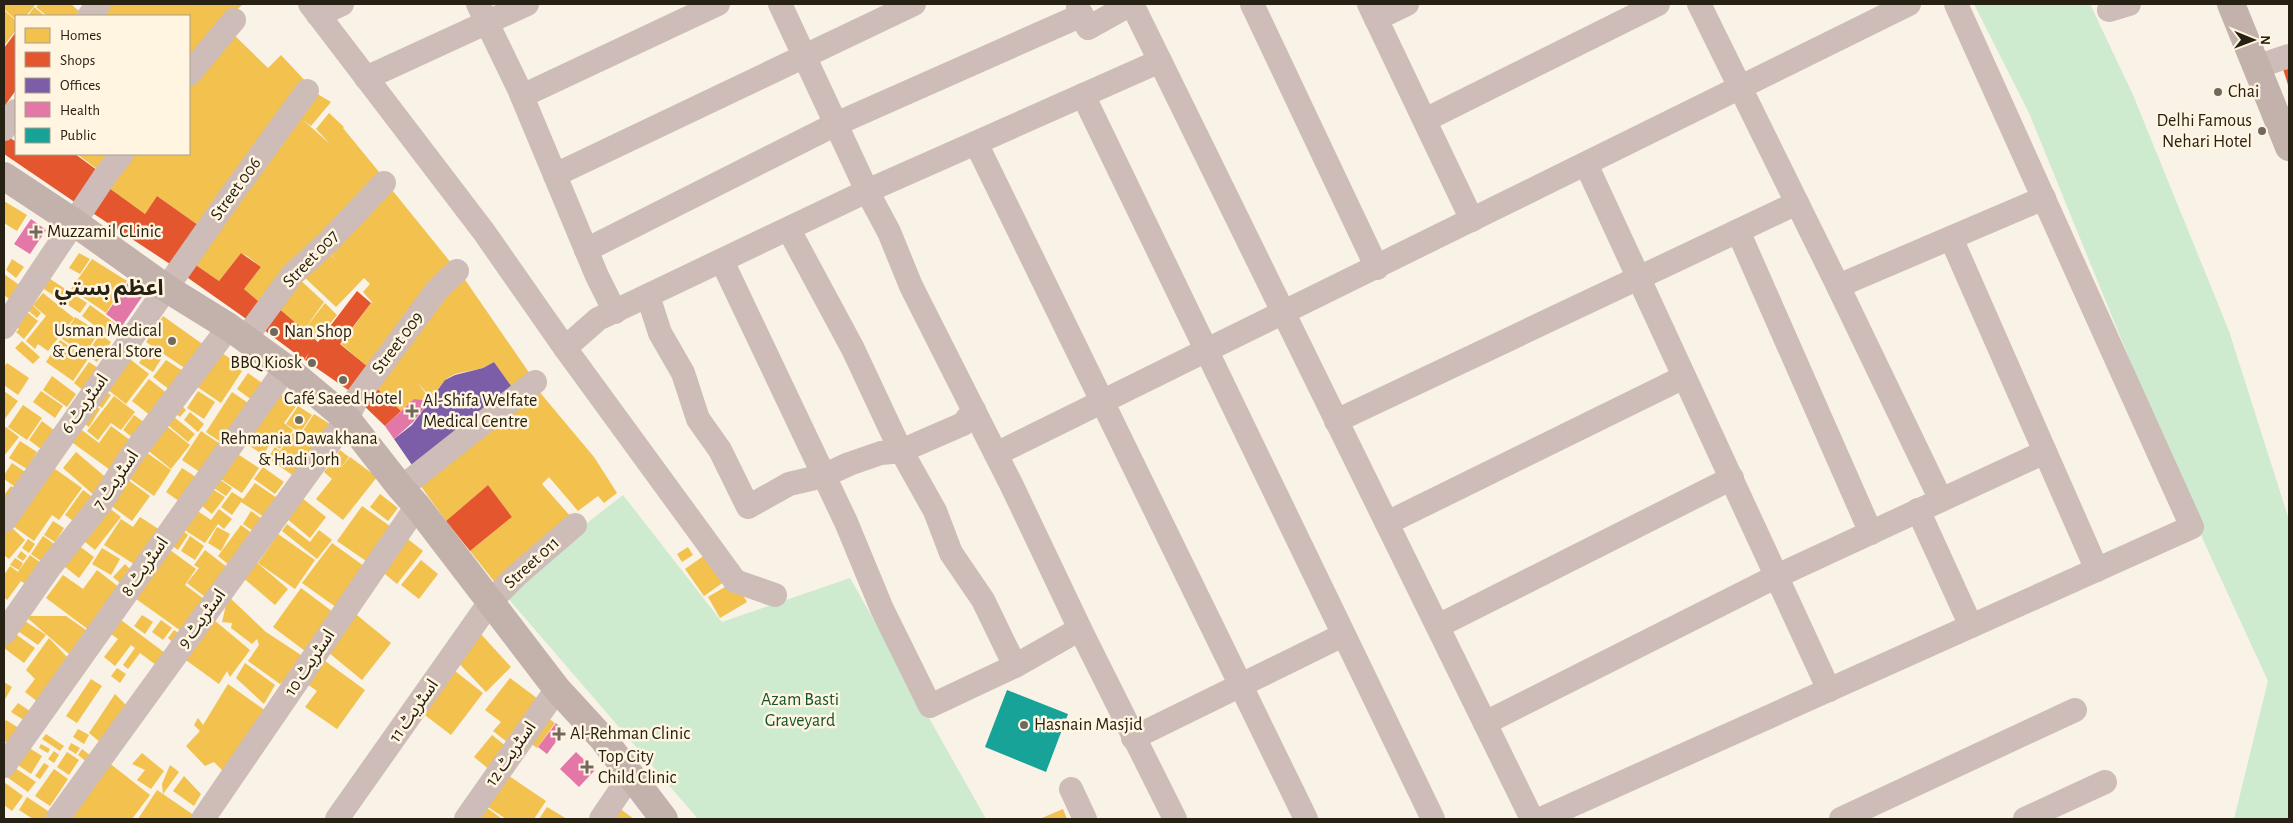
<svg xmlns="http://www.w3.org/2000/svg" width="2293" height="823" viewBox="0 0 2293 823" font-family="'Alegreya Sans','Noto Sans Arabic',sans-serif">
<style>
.green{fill:#ceeacf}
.homes{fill:#f2c14e}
.shops{fill:#e4572e}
.offices{fill:#7b5ea7}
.health{fill:#e377a8}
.public{fill:#17a398}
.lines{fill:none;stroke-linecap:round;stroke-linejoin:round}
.street{stroke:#cdbcb7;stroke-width:24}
.secondary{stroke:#c3b1ac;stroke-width:28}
.poi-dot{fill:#706a5e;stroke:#fff5e0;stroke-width:2}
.labels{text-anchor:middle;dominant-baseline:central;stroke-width:5;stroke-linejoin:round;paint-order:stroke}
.poi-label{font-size:18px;fill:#272114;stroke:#fff5e0;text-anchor:start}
.street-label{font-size:18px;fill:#272114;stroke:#fff5e0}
.park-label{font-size:18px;fill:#12542e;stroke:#fff5e0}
.district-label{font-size:22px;font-weight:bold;fill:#272114;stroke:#fff5e0}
</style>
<rect width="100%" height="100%" fill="#f8f2e7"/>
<g class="green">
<polygon points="1974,4 2090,4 2133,95 2229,331 2289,520 2289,819 2234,819 2268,681 2204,542 2029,113"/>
<polygon points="623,495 722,622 850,578 986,819 698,819 507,597 555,548"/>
</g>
<g class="homes">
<polygon points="4,4 36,4 26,16 16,16 16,20 4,9"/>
<polygon points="39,4 71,4 80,12 75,16 47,16 36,7"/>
<polygon points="105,4 243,4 189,56 189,16 95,16"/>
<polygon points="34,7 45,16 28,16"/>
<polygon points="4,10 16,21 16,30 4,46"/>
<polygon points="233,34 268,68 281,55 309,85 198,225 157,196 145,214 105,185 126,154 189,154 189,81"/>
<polygon points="314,92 331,102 311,126 302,119 330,144 316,129 329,113 344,127 343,128 384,178 264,306 244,289 261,267 247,256 241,253 219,281 190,261"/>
<polygon points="77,154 114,154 101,172"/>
<polygon points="388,185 456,269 368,367 341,344 372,302 363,292 370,284 364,278 336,307 301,274 325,249 338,262 326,249"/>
<polygon points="4,201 27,215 17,231 4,223"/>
<polygon points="79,253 90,259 80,274 69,268"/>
<polygon points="12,259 24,267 16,278 6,270"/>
<polygon points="92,259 127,281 106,313 71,289"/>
<polygon points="4,274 22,287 12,301 4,295"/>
<polygon points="461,274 530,374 514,390 494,362 483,368 455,374 446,379 431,398 417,382 430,399 414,399 401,411 372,384"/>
<polygon points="44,275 87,303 80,313 38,285"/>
<polygon points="297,277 324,302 304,330 276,306"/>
<polygon points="43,293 74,318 48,351 38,344 35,349 26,341 46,316 33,305"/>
<polygon points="29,302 41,313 37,318 24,307"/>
<polygon points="325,303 337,315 317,340 304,330"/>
<polygon points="90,305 120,327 111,338 82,316"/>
<polygon points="22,308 38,321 24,339 16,332 19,329 11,323"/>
<polygon points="163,316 208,348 192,373 146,342"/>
<polygon points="75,317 99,332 85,354 62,339"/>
<polygon points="100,334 111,342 97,362 86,355"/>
<polygon points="60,340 88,359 73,381 46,362"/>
<polygon points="22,341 40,357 33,364 15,348"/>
<polygon points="149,347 163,356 153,372 139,363"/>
<polygon points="219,351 244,368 221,403 196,386"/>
<polygon points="130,359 149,374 126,404 107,389"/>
<polygon points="166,360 189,375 174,393 153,377"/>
<polygon points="89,362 101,370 85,392 74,383"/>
<polygon points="7,363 29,378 18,395 4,385 4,367"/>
<polygon points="248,373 269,388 257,404 237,389"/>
<polygon points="52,376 76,394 67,407 43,390"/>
<polygon points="149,379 173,398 156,420 132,401"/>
<polygon points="100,388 111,395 102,408 92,401"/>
<polygon points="537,389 594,457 617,493 604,503 598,496 578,511 549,477 542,484 571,517 497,585 470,551 512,517 488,485 446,521 420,485"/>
<polygon points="4,391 18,401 4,420"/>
<polygon points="41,391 63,406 55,418 33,402"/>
<polygon points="198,391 215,402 204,419 187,408"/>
<polygon points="232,392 254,407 228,447 206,432"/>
<polygon points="279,393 297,405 284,423 293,430 280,449 271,443 281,428 263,455 244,442"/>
<polygon points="114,396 135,412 121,430 111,423 98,440 87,431"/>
<polygon points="90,403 100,409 89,427 79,420"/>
<polygon points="23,405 42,418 27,440 8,427"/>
<polygon points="181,405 186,410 180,417 175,413"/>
<polygon points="298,406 312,415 300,433 286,424"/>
<polygon points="190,412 204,424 198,432 184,420"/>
<polygon points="314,414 330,424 316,445 300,435"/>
<polygon points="134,415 148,425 137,441 123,430"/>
<polygon points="174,417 195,434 188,442 168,425"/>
<polygon points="42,421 59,434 45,452 29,440"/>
<polygon points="164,424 190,445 171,469 145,448"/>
<polygon points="75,425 99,443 111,426 134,443 113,472 66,438"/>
<polygon points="6,427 19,437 4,456 4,429"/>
<polygon points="201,431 226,448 207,477 182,460"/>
<polygon points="293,433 314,448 295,477 268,458 275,447 280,451"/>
<polygon points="20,441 37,452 27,469 9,458"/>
<polygon points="143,450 171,470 154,496 126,476"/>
<polygon points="340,450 349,457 339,470 350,457 377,477 343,520 316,499 332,479 324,472"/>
<polygon points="76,452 109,480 95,496 63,468"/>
<polygon points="236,453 259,468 242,493 219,478"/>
<polygon points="12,463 31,476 21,491 4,479 4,475"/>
<polygon points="48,464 82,488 59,520 52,515 34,541 10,524"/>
<polygon points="263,467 284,482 275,494 254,479"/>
<polygon points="182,468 202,481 186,506 166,492"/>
<polygon points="124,477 150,496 132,521 106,502"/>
<polygon points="219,479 232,488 226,496 214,488"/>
<polygon points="255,483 277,498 264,517 241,502 232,515 221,507 232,492 243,499"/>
<polygon points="11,486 18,491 10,503 4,499 4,495"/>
<polygon points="83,490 98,501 80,526 65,515"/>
<polygon points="214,490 225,497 212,514 202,506"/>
<polygon points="380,494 398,508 388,521 370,507"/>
<polygon points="302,498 326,517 310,538 286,518"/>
<polygon points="104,504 121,517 95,550 79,537"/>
<polygon points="362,506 394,529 369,563 337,541"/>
<polygon points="219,509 232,519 224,529 218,524 205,543 183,529 196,510 211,520"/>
<polygon points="251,511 265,521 256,533 243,524"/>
<polygon points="140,517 160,530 137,566 104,545 121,519 133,527"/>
<polygon points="53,521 64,528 55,542 44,535"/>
<polygon points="287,524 310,542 319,530 332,540 317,559 282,531"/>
<polygon points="241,525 257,537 234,569 218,556"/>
<polygon points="10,526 25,540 9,559 4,555 4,533"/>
<polygon points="217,527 230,534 221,551 208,543"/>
<polygon points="181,529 188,535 178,550 170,544"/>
<polygon points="278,534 315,560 295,589 258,563"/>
<polygon points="43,536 60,548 48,566 31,554"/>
<polygon points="190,536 204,546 195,560 181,551"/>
<polygon points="404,536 423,551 397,584 379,569"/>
<polygon points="28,539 35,544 29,553 22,548"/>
<polygon points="74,542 94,557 79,578 59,562"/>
<polygon points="332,543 368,569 340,610 302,583"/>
<polygon points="166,547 196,569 185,585 204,599 181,631 132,596"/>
<polygon points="688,547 693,555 682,562 677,554"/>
<polygon points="102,548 120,559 111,575 92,564"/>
<polygon points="205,550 232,571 209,600 187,583 199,568 194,565"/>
<polygon points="712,550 731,577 704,596 685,569"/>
<polygon points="21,551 27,556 23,561 17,557"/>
<polygon points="30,555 41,563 25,584 21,581 7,600 4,597 4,575 10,566 18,572 17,573"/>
<polygon points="15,558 23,563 19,570 10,565"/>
<polygon points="254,560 288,589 275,605 241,576"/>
<polygon points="421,560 438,574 419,599 401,585"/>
<polygon points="125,564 132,571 121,584 113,577"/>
<polygon points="97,570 120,588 89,630 46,598 63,575 83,589"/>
<polygon points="735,581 747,602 720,618 708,597"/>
<polygon points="301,588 337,615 309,654 273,627"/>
<polygon points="228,596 266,632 307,659 280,684 248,661 259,645 257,639 252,644 231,628 232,623 222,622"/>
<polygon points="352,611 391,643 362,680 323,648"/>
<polygon points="142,615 153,622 145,634 134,626"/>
<polygon points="25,616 66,616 86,630 69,654"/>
<polygon points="117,617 165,653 156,665 140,653 128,669 123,665 135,648 131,645 115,666 104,657 118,639 107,631"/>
<polygon points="22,619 46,635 38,645 15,629"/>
<polygon points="161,620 172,628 163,640 152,632"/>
<polygon points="214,620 250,650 230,677 227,671 219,684 183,658"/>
<polygon points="10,630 35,648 24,663 4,648 4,640"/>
<polygon points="174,630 180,634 173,643 168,638"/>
<polygon points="479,632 511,667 486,692 453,657"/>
<polygon points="49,638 68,658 38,702 25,692 35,679 26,670"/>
<polygon points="321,658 365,690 337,729 305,707 317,691 304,682"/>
<polygon points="245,663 275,685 264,704 236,678"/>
<polygon points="450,667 483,693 451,735 417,709"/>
<polygon points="117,668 126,674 120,683 111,676"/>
<polygon points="510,678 542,702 507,742 493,731 501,722 485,710"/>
<polygon points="91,679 102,686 77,723 66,716"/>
<polygon points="4,682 12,687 4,701"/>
<polygon points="228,684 266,711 227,775 214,762 205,766 186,746 200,731 194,725 198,718 203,725"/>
<polygon points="115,694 134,713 106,747 89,733"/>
<polygon points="18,703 33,713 27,722 11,712"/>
<polygon points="545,716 555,723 537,748 526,740"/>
<polygon points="6,720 22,730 12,745 4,741 4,723"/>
<polygon points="78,729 89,735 84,744 73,737"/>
<polygon points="46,734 64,746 60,751 42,739"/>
<polygon points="492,735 507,747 490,770 474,757"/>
<polygon points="71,743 80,748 76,754 68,749"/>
<polygon points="23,744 42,756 31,774 12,761"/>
<polygon points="41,744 50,749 48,753 39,748"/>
<polygon points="82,749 91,756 87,762 78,755"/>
<polygon points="54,751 59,755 54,763 48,759"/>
<polygon points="67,752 79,760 69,775 57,767"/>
<polygon points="142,753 164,771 151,789 137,780 145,770 132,764"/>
<polygon points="108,762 150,795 132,819 70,819"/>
<polygon points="44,763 49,766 40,779 35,776"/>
<polygon points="9,764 36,782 28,792 4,775"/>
<polygon points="170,765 179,772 163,794 198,818 196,819 138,819 157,790 163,794 162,784"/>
<polygon points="54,769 68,779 50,806 35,796"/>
<polygon points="503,772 546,801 534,819 506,819 482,803"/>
<polygon points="184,776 201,794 194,806 173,791"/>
<polygon points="4,782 23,796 12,811 4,805"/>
<polygon points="27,797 51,813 47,819 33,819 19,810"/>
<polygon points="480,803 490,810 502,819 468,819"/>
<polygon points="615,805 634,819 605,819"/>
<polygon points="547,807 567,819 539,819"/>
<polygon points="1063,809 1067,819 1043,819 1042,818"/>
</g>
<g class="shops">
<polygon points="16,32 16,90 4,107 4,48"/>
<polygon points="2289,67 2289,88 2283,69"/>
<polygon points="5,134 16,142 16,154 75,154 101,173 79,205 4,154"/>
<polygon points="105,185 145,214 157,196 198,225 173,266 88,210"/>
<polygon points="241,253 261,267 244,289 264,306 252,323 181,273 190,261 219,281"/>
<polygon points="357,291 371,303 340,344 368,367 351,392 305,360 309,353 304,360 260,327 276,306 318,342"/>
<polygon points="372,384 401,411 385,426 358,400"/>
<polygon points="488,485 512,517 470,551 446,521"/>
</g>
<polygon class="offices" points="494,362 514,390 414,468 394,439 412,425 445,380 455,375 483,368"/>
<g class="health">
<polygon points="31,219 46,230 30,254 14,244"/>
<polygon points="128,283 144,294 122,326 106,314"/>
<polygon points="414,399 431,400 413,422 394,439 385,426"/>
<polygon points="556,723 564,731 547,754 538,747"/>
<polygon points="576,752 595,770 579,787 560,769"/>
</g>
<polygon class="public" points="1007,690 1068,714 1046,772 985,747"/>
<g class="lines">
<g class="street">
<polyline points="310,4 484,232 565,348 733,578 735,581 775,595"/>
<polyline points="478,4 519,89 597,276 615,312"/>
<polyline points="780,4 867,191 889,232 911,286 1012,486 1080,629"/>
<polyline points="1132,4 1532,819"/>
<polyline points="1252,4 1377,268"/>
<polyline points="1369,4 1472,220"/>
<polyline points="1699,4 1838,286 2044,198"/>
<polyline points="1078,8 1088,28 1131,4"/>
<polyline points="2109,10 2129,4"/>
<polyline points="318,15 342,4"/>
<polyline points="89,16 99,4"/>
<polyline points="1376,19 1407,4"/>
<polyline points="2256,67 2289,56"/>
<polyline points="189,74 234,20"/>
<polyline points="366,78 527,4"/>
<polyline points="1083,95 1433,819"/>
<polyline points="522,96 718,4"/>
<polyline points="1425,120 1658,4"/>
<polyline points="4,129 16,111"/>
<polyline points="976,143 1306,819"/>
<polyline points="1586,164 1829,690"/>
<polyline points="555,175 914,4"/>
<polyline points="789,230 853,349 898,445 935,511 951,553 983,600 1015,666"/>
<polyline points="1738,231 1871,533"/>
<polyline points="1951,238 2097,570"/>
<polyline points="586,250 836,124 1082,15"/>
<polyline points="722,261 846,522 882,609 930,706 1015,666 1080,629 1175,819"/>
<polyline points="1838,286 1941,500"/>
<polyline points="648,296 660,333 683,373 698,419 720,450 748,507 789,484 823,476 849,464 881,453 901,451 963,424 974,410"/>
<polyline points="4,327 107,173 122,154"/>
<polyline points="245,339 292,275 329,241 384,183"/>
<polyline points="565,348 598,319 632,303 867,191 1160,61"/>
<polyline points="1336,421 1797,203"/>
<polyline points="996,454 1909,4"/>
<polyline points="401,488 535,382"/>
<polyline points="1918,510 1971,626"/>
<polyline points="4,521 232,194 307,91"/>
<polyline points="1387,523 1684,377"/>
<polyline points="1438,626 1732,478"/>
<polyline points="4,633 50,567 101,503 131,456 229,327"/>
<polyline points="1485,723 1777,576 2045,452"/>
<polyline points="1133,738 1343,635"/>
<polyline points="4,766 286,368"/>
<polyline points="1071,789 1085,819"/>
<polyline points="57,819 347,419 357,398 437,290 457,271"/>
<polyline points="203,819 417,506"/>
<polyline points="337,819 490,602 517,575 575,525"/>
<polyline points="466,819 557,689"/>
<polyline points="601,819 630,776"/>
<polyline points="1541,819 2192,527 1956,4"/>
<polyline points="1841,819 2075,710"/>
<polyline points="2025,819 2105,782"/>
</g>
<g class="secondary">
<polyline points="2231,4 2289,147"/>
<polyline points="4,176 75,223 166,288 229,327 286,368 347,419 401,488 417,506 557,689 603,739 664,819"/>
</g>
</g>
<g class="poi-dot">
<circle cx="2218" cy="92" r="5"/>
<circle cx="2262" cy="131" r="5"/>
<path d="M33.5 224.5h5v5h5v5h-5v5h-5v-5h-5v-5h5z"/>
<circle cx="274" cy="332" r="5"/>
<circle cx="172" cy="341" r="5"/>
<circle cx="312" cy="363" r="5"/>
<circle cx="343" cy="380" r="5"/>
<path d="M409.5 403.5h5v5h5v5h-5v5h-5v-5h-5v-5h5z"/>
<circle cx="299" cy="420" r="5"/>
<circle cx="1024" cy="725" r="5"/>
<path d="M556.5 726.5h5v5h5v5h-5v5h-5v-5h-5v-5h5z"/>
<path d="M584.5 759.5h5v5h5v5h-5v5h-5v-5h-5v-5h5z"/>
</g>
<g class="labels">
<g class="poi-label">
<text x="2228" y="92">Chai</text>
<text x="2252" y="121" text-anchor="end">Delhi Famous<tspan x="2252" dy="21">Nehari Hotel</tspan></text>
<text x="47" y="232">Muzzamil CLinic</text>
<text x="162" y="331" text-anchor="end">Usman Medical<tspan x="162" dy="21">&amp; General Store</tspan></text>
<text x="284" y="332">Nan Shop</text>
<text x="302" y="363" text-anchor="end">BBQ Kiosk</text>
<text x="343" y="399" text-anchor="middle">Café Saeed Hotel</text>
<text x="423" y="401">Al-Shifa Welfate<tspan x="423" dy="21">Medical Centre</tspan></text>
<text x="299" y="439" text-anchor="middle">Rehmania Dawakhana<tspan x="299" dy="21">&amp; Hadi Jorh</tspan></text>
<text x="1034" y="725">Hasnain Masjid</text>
<text x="570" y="734">Al-Rehman Clinic</text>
<text x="598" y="757">Top City<tspan x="598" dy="21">Child Clinic</tspan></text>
</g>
<g class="street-label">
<text transform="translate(236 189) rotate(-54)">Street 006</text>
<text transform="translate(311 259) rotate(-46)">Street 007</text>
<text transform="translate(398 343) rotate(-53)">Street 009</text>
<text transform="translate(85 404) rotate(-55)">اسٹریٹ 6</text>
<text transform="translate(116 480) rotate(-56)">اسٹریٹ 7</text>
<text transform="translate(532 563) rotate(-42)">Street 011</text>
<text transform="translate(145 567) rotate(-55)">اسٹریٹ 8</text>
<text transform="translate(202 619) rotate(-54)">اسٹریٹ 9</text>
<text transform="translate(310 663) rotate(-56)">اسٹریٹ 10</text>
<text transform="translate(414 711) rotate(-55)">اسٹریٹ 11</text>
<text transform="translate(511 754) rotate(-55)">اسٹریٹ 12</text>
</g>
<g class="park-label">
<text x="800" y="700">Azam Basti<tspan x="800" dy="21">Graveyard</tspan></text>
</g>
<g class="district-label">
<text x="109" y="288">اعظم بستي</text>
</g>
</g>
<rect width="2293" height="823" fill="none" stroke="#272114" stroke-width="10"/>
<rect x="15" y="15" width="175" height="140" fill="#fff5e0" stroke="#a9a08e"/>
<rect x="25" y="28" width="25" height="15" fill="#f2c14e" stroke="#a9a08e"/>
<text x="60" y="40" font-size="15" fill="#272114">Homes</text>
<rect x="25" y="52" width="25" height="15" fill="#e4572e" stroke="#a9a08e"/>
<text x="60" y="65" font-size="15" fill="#272114">Shops</text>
<rect x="25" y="78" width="25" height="15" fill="#7b5ea7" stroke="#a9a08e"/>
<text x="60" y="90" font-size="15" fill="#272114">Offices</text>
<rect x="25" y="102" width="25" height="15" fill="#e377a8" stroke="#a9a08e"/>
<text x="60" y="115" font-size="15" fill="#272114">Health</text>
<rect x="25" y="128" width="25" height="15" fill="#17a398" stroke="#a9a08e"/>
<text x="60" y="140" font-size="15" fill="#272114">Public</text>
<g transform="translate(2253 40) rotate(91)" stroke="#fff5e0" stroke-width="4" paint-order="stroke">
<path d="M0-4L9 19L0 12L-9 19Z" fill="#272114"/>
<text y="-8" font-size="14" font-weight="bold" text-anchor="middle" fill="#272114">N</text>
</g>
</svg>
